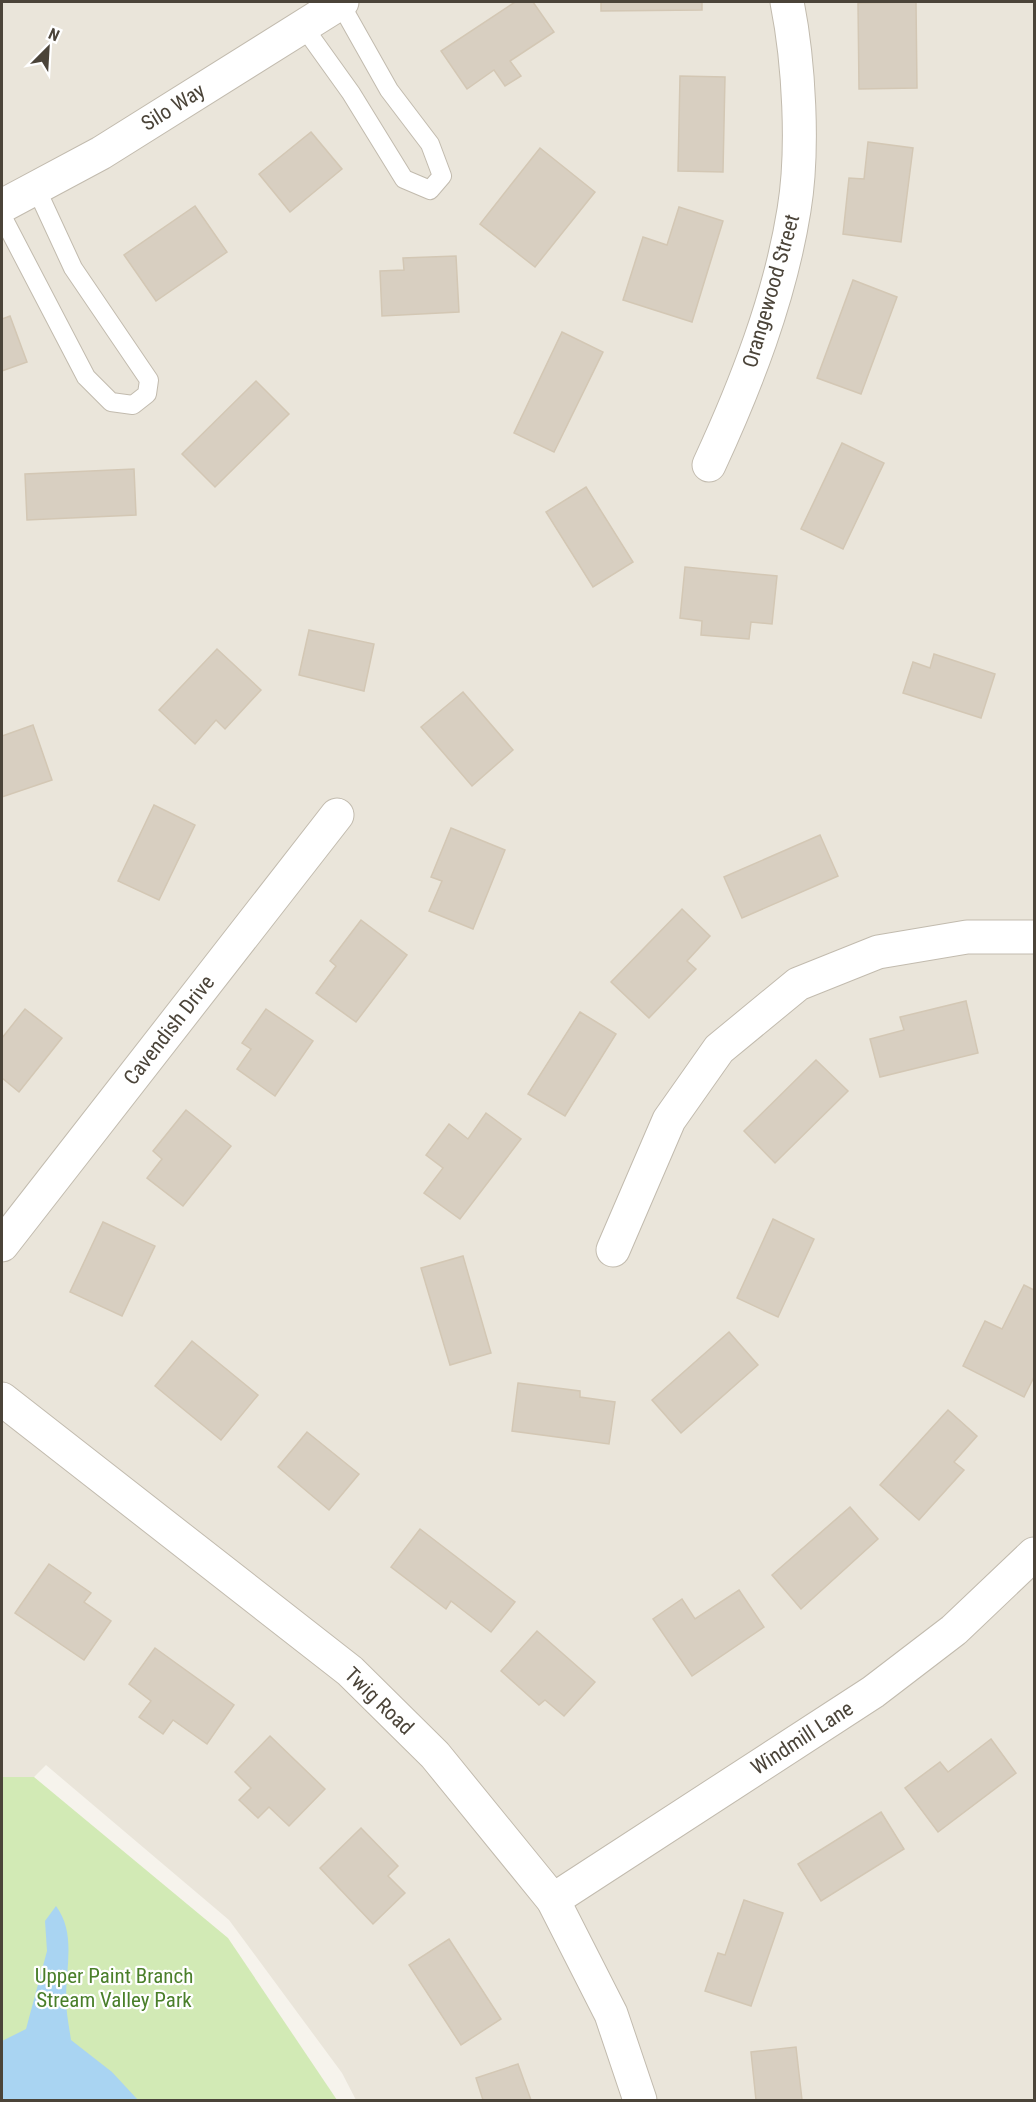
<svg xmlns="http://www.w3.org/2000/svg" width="1036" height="2102" viewBox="0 0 1036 2102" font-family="'Roboto Condensed',sans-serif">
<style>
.residential{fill:#eae5da}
.green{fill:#d2eab5}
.water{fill:#a9d4f2}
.building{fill:#d8cfc1;stroke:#d3c7b4;stroke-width:1.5}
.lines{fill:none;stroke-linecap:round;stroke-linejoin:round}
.service-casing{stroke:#c2bbae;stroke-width:20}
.minor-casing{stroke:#c2bbae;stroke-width:35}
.service{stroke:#fff;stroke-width:18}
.minor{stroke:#fff;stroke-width:33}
.labels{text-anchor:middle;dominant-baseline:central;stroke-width:4.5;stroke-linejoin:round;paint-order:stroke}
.street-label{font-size:21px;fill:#4b4439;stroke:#fff}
.park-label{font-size:21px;fill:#4a7f2a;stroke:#fff}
</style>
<rect width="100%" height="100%" fill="#f6f3ec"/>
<polygon class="residential" points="2,2 1034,2 1034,2100 356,2100 342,2073 229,1920 46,1765 2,1809"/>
<polygon class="green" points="2,1777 34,1777 228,1938 337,2100 2,2100"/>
<path class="water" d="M 56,1906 C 76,1933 66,1966 66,1998 C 66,2012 69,2026 71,2040 L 112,2072 L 138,2100 L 2,2100 L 2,2041 L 26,2029 L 47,1951 L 45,1921 Z"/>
<g class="building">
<polygon points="515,2 533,2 554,32 510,61 521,76 505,86 494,70 467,89 441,51"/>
<polygon points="601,2 702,2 702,10 601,11"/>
<polygon points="916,2 917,88 859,89 858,3"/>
<polygon points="680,76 725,77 723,172 678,171"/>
<polygon points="311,132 342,169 290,212 259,174"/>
<polygon points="868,142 913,148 901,242 843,234 849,178 864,179"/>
<polygon points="540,148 595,192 535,267 480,224"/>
<polygon points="195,206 227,252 156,301 124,255"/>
<polygon points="679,207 723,221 692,322 623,300 643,237 667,245"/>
<polygon points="456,256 459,312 382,316 380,271 404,270 403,258"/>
<polygon points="853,280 897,297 861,394 817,378"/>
<polygon points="10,316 27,362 2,371 2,319"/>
<polygon points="562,332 603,352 554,452 514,433"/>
<polygon points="256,381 289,414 215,487 182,454"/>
<polygon points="842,443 884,463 843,549 801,529"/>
<polygon points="134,469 136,515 27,520 25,474"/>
<polygon points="586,487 633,562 593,587 546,512"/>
<polygon points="685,567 777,576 772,624 751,622 749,639 701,635 702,621 680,618"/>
<polygon points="309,630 374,644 364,691 299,675"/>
<polygon points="217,649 261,690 225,729 216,720 195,744 159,710"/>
<polygon points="934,654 995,674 981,718 903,693 913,662 930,668"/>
<polygon points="463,692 513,750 472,786 421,727"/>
<polygon points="33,725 52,780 2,797 2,736"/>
<polygon points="154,805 195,825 159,900 118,881"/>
<polygon points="451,828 505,850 473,929 429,911 442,881 431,877"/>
<polygon points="820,835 838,876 742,918 724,877"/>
<polygon points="682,909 710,936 687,961 696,969 649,1018 611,982"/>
<polygon points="361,920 407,955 356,1022 316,993 336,966 330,961"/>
<polygon points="966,1001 978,1053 880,1077 870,1039 904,1030 900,1017"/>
<polygon points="25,1009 62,1038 19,1092 2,1078 2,1038"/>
<polygon points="266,1009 313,1041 275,1096 237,1069 251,1049 242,1043"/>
<polygon points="580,1012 616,1034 565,1116 528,1094"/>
<polygon points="816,1060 848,1091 775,1163 744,1131"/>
<polygon points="186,1110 231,1146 183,1206 147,1178 162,1159 153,1151"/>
<polygon points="486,1113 521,1139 460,1219 424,1193 443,1168 426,1155 449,1124 468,1139"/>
<polygon points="773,1219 814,1239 778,1317 737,1298"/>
<polygon points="103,1222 155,1246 122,1316 70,1292"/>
<polygon points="463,1256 491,1353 450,1365 421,1268"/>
<polygon points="1024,1285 1034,1290 1034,1377 1024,1397 963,1366 985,1321 1002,1329"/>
<polygon points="729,1332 758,1365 681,1433 652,1400"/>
<polygon points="192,1341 258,1395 221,1440 155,1386"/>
<polygon points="518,1383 580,1391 580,1397 615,1402 609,1444 512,1431"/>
<polygon points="948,1410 977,1436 954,1462 964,1470 919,1520 880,1485"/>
<polygon points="307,1432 359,1474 329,1510 278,1467"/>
<polygon points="850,1507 878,1539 801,1609 772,1575"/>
<polygon points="420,1529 515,1602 491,1632 451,1601 446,1609 391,1567"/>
<polygon points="49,1564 91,1593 84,1602 111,1621 84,1660 15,1613"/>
<polygon points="739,1590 764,1627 692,1676 653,1619 682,1599 695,1619"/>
<polygon points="537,1631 595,1682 564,1716 545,1700 539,1705 501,1671"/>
<polygon points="155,1648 234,1705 207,1744 173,1720 163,1734 139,1717 151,1701 129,1684"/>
<polygon points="270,1736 325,1789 289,1826 269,1807 258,1818 239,1800 251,1788 235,1772"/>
<polygon points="991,1739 1016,1773 938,1832 905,1788 940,1762 948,1772"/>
<polygon points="881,1812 904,1849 821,1901 798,1864"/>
<polygon points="361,1828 398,1866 388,1876 405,1893 373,1924 320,1868"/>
<polygon points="744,1900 783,1913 751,2006 705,1991 718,1953 725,1955"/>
<polygon points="449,1939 501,2019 461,2045 409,1965"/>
<polygon points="796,2047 802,2100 756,2100 751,2052"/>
<polygon points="518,2064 531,2100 483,2100 476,2078"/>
</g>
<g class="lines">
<defs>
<g id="service">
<polyline points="303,26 351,93 404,179 430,190 442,176 430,144 389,90 340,3"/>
<polyline points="2,216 86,377 111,402 133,405 147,394 149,380 73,268 36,188"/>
</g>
<g id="minor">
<polyline points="2,206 101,153 342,2"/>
<path d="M 709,465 C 746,385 780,298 794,210 C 804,150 799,62 787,2"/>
<polyline points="2,1245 337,815"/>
<polyline points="613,1250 669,1120 719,1049 798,984 878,952 967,937 1034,937"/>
<polyline points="2,1399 350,1671 435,1755 553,1900 611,2014 640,2100"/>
<polyline points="553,1900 873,1692 954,1630 1034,1554"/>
</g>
</defs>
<use href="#service" class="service-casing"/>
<use href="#minor" class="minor-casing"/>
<use href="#service" class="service"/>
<use href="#minor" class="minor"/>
</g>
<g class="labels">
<g class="street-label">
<text transform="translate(173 107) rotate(-32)">Silo Way</text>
<text transform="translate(771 291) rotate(-74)">Orangewood Street</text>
<text transform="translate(169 1030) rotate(-52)">Cavendish Drive</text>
<text transform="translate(379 1701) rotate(44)">Twig Road</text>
<text transform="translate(802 1738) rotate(-33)">Windmill Lane</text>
</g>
<g class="park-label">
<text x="114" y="1976">Upper Paint Branch<tspan x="114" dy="24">Stream Valley Park</tspan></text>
</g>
</g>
<rect width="1036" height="2102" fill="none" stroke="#4b4439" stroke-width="6"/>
<g transform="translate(48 48) rotate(24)" stroke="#ffffff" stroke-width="4.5" paint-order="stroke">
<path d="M0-4.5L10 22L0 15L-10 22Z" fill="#4b4439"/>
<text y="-9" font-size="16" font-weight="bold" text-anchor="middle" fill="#4b4439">N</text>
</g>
</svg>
